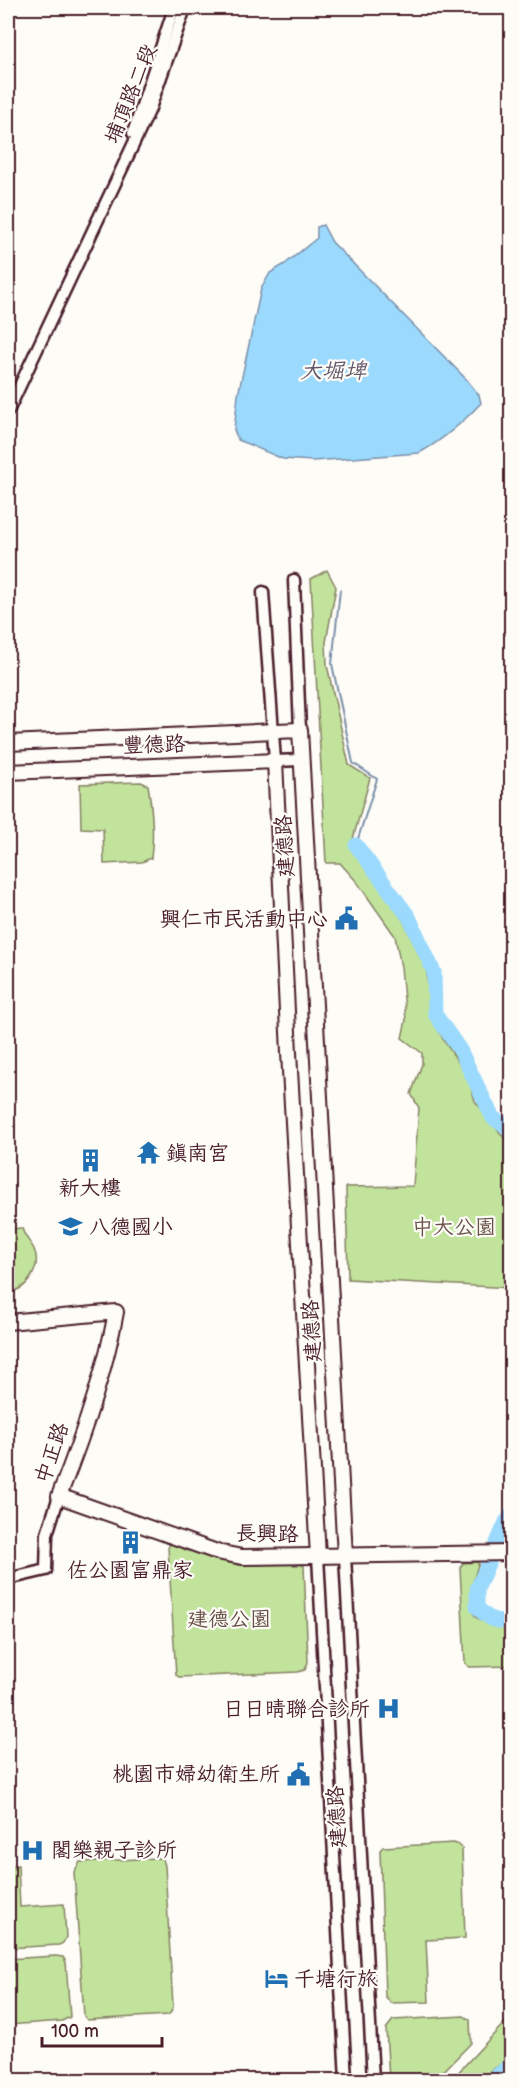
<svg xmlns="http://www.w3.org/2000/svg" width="519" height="2088" viewBox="0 0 519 2088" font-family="'Balsamiq Sans','LXGW WenKai TC',sans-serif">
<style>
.green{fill:#c1e39c;stroke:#868164;stroke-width:1.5}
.water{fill:#9bdafd;stroke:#7b8fa9;stroke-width:1.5}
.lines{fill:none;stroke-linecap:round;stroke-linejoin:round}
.stream{stroke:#7b8fa9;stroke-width:2}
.river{stroke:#9bdafd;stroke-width:15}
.minor-casing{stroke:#4a1f2b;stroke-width:15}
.major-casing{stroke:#4a1f2b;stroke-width:18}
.minor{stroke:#fdfcf7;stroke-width:10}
.major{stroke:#fdfcf7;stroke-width:14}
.labels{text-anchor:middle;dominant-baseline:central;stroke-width:4.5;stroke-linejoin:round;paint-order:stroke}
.street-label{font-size:21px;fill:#4a1f2b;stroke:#fdfcf7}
.poi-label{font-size:21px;fill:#4a1f2b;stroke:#fdfcf7;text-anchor:start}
.park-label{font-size:21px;fill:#685047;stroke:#fdfcf7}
.water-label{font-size:22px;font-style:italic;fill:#62576a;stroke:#fdfcf7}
</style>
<rect width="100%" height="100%" fill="#fdfcf7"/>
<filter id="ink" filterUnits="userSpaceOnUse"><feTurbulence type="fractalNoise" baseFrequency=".0167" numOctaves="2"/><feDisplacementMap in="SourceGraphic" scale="12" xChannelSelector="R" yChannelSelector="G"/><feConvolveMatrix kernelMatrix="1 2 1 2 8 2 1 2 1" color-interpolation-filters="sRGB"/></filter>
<g filter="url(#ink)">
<g class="green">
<polygon points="327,570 336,587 326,642 327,665 349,765 370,778 351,846 403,920 427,972 429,1011 443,1039 468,1077 475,1101 506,1140 512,1160 511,1288 348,1279 346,1187 413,1186 419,1108 411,1094 422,1064 422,1053 402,1038 406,1020 401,967 395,936 357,882 340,863 326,863 311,579"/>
<path d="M 141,782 L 148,785 C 152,808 154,835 151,858 L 142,862 L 104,864 L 103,829 L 81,828 L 80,784 Z"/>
<path d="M 22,1228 C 24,1237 30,1241 34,1249 C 42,1268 27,1291 8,1292 L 8,1229 Z"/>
<polygon points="505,1338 511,1338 512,1403 509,1404"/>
<polygon points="172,1544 231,1563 258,1564 298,1563 304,1566 308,1662 305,1670 298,1672 179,1677 176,1675 168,1548 170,1544"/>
<path d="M 479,1562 C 475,1574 464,1607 476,1617 C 478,1619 481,1620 484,1621 C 493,1626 501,1628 511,1626 L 511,1666 L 469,1667 L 465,1663 L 460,1568 L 463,1563 Z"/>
<polygon points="454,1843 459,1845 462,1849 465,1938 426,1940 429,2002 391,2003 385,1996 380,1850 383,1847"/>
<polygon points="158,1858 163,1859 165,1866 173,2006 171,2012 168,2015 87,2020 84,2016 74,1872 80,1862"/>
<polygon points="18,1865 20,1907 64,1904 66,1937 63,1943 59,1945 8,1948 8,1866"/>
<polygon points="55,1956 63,1957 66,1962 70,2017 62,2021 8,2025 8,1959"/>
<polygon points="464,2016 470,2020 471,2043 435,2080 389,2080 386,2029 393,2020"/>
<polygon points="511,2016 511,2056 479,2080 451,2080"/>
</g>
<path class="water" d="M 323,225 L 332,242 L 467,380 L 479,395 L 481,403 C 463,422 442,441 419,453 L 313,461 L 283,459 L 238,440 L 234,430 L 238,395 L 261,289 L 270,273 L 285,264 L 317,238 L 317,227 Z"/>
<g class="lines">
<polyline class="stream" points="340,590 332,664 353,763 377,779 356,845"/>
<g class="river">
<polyline points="356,845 409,917 434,972 435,1014 460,1050 493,1118 506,1126 512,1134"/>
<path d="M 512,1515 L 506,1522 L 477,1589 L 477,1607 C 488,1619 495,1623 512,1621"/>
<polyline points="492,2080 512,2063"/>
</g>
<defs>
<g id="minor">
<polyline points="133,133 174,8"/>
<polyline points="8,411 149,111 185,8"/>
<polyline points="294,580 300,730"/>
<polyline points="263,592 275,761 301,760"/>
<polyline points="318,1556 346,2080"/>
<polyline points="345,1556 373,2080"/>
<polyline points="8,1579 46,1570 47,1534 59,1496"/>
</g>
<g id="major">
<polyline points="8,743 300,730 345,1556"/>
<polyline points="8,772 275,761 289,1053 318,1556"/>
<path d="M 8,1322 L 116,1312 C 105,1374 82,1438 59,1496 L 217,1552 L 242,1557 L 512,1553"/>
</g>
</defs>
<use href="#minor" class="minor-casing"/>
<use href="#major" class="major-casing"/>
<use href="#minor" class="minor"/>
<use href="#major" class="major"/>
</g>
</g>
<defs>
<symbol id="civic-bare" viewBox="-9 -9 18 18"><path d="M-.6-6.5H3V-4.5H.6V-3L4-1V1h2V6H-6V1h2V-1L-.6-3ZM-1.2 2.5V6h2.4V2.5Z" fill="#1f6fb2" stroke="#fdfcf7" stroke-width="2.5" paint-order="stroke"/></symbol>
<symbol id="temple-bare" viewBox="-9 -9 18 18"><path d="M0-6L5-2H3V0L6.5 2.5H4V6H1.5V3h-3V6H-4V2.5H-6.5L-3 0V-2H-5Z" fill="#1f6fb2" stroke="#fdfcf7" stroke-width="2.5" paint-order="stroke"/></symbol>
<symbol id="building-bare" viewBox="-9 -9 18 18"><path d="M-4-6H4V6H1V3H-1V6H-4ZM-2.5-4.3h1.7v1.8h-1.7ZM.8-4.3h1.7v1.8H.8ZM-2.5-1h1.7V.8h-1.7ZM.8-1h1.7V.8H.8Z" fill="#1f6fb2" stroke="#fdfcf7" stroke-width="2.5" paint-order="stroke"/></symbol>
<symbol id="school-bare" viewBox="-9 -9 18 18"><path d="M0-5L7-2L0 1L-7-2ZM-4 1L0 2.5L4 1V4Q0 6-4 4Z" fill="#1f6fb2" stroke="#fdfcf7" stroke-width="2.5" paint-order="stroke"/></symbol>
<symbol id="hospital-bare" viewBox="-9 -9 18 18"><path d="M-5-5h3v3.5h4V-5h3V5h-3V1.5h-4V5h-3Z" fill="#1f6fb2" stroke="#fdfcf7" stroke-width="2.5" paint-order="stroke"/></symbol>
<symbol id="hotel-bare" viewBox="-9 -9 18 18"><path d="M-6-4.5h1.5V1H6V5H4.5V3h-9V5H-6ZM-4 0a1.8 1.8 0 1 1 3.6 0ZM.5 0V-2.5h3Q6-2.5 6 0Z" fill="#1f6fb2" stroke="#fdfcf7" stroke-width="2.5" paint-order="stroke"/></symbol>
</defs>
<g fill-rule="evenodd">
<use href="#civic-bare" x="330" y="902" width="33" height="33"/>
<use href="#temple-bare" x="132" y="1136" width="33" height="33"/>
<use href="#building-bare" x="74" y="1144" width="33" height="33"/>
<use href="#school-bare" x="54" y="1210" width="33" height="33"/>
<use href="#building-bare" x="114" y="1526" width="33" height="33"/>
<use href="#hospital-bare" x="372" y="1692" width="33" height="33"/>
<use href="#civic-bare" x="282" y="1758" width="33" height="33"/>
<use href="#hospital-bare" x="16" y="1834" width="33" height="33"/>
<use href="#hotel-bare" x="260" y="1962" width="33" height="33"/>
</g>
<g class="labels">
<g class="street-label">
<text transform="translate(131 94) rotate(-68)">埔頂路二段</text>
<text transform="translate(154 745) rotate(-2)">豐德路</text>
<text transform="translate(285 846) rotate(-93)">建德路</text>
<text transform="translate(312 1331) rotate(-93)">建德路</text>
<text transform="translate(52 1453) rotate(-71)">中正路</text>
<text transform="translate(267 1534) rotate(1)">長興路</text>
<text transform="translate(337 1817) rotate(-93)">建德路</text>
</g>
<g class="poi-label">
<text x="328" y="919" text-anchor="end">興仁市民活動中心</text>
<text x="166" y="1153">鎮南宮</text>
<text x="90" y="1188" text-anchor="middle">新大樓</text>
<text x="89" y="1227">八德國小</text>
<text x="130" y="1570" text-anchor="middle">佐公園富鼎家</text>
<text x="370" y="1709" text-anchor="end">日日晴聯合診所</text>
<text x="280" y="1774" text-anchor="end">桃園市婦幼衛生所</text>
<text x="51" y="1850">閣樂親子診所</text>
<text x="294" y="1979">千塘行旅</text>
</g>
<g class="park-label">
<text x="454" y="1227">中大公園</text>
<text x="229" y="1619">建德公園</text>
</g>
<g class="water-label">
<text x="333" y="371">大堀埤</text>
</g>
</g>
<rect width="519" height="2088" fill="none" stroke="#fdfcf7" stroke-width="30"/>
<rect x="15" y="15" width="489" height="2058" fill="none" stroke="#4a1f2b" stroke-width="2" filter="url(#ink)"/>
<path d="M42 2037v9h120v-9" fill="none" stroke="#4a1f2b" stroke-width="3"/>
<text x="51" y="2037" font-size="18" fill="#4a1f2b" stroke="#fdfcf7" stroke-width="4.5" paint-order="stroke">100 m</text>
</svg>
